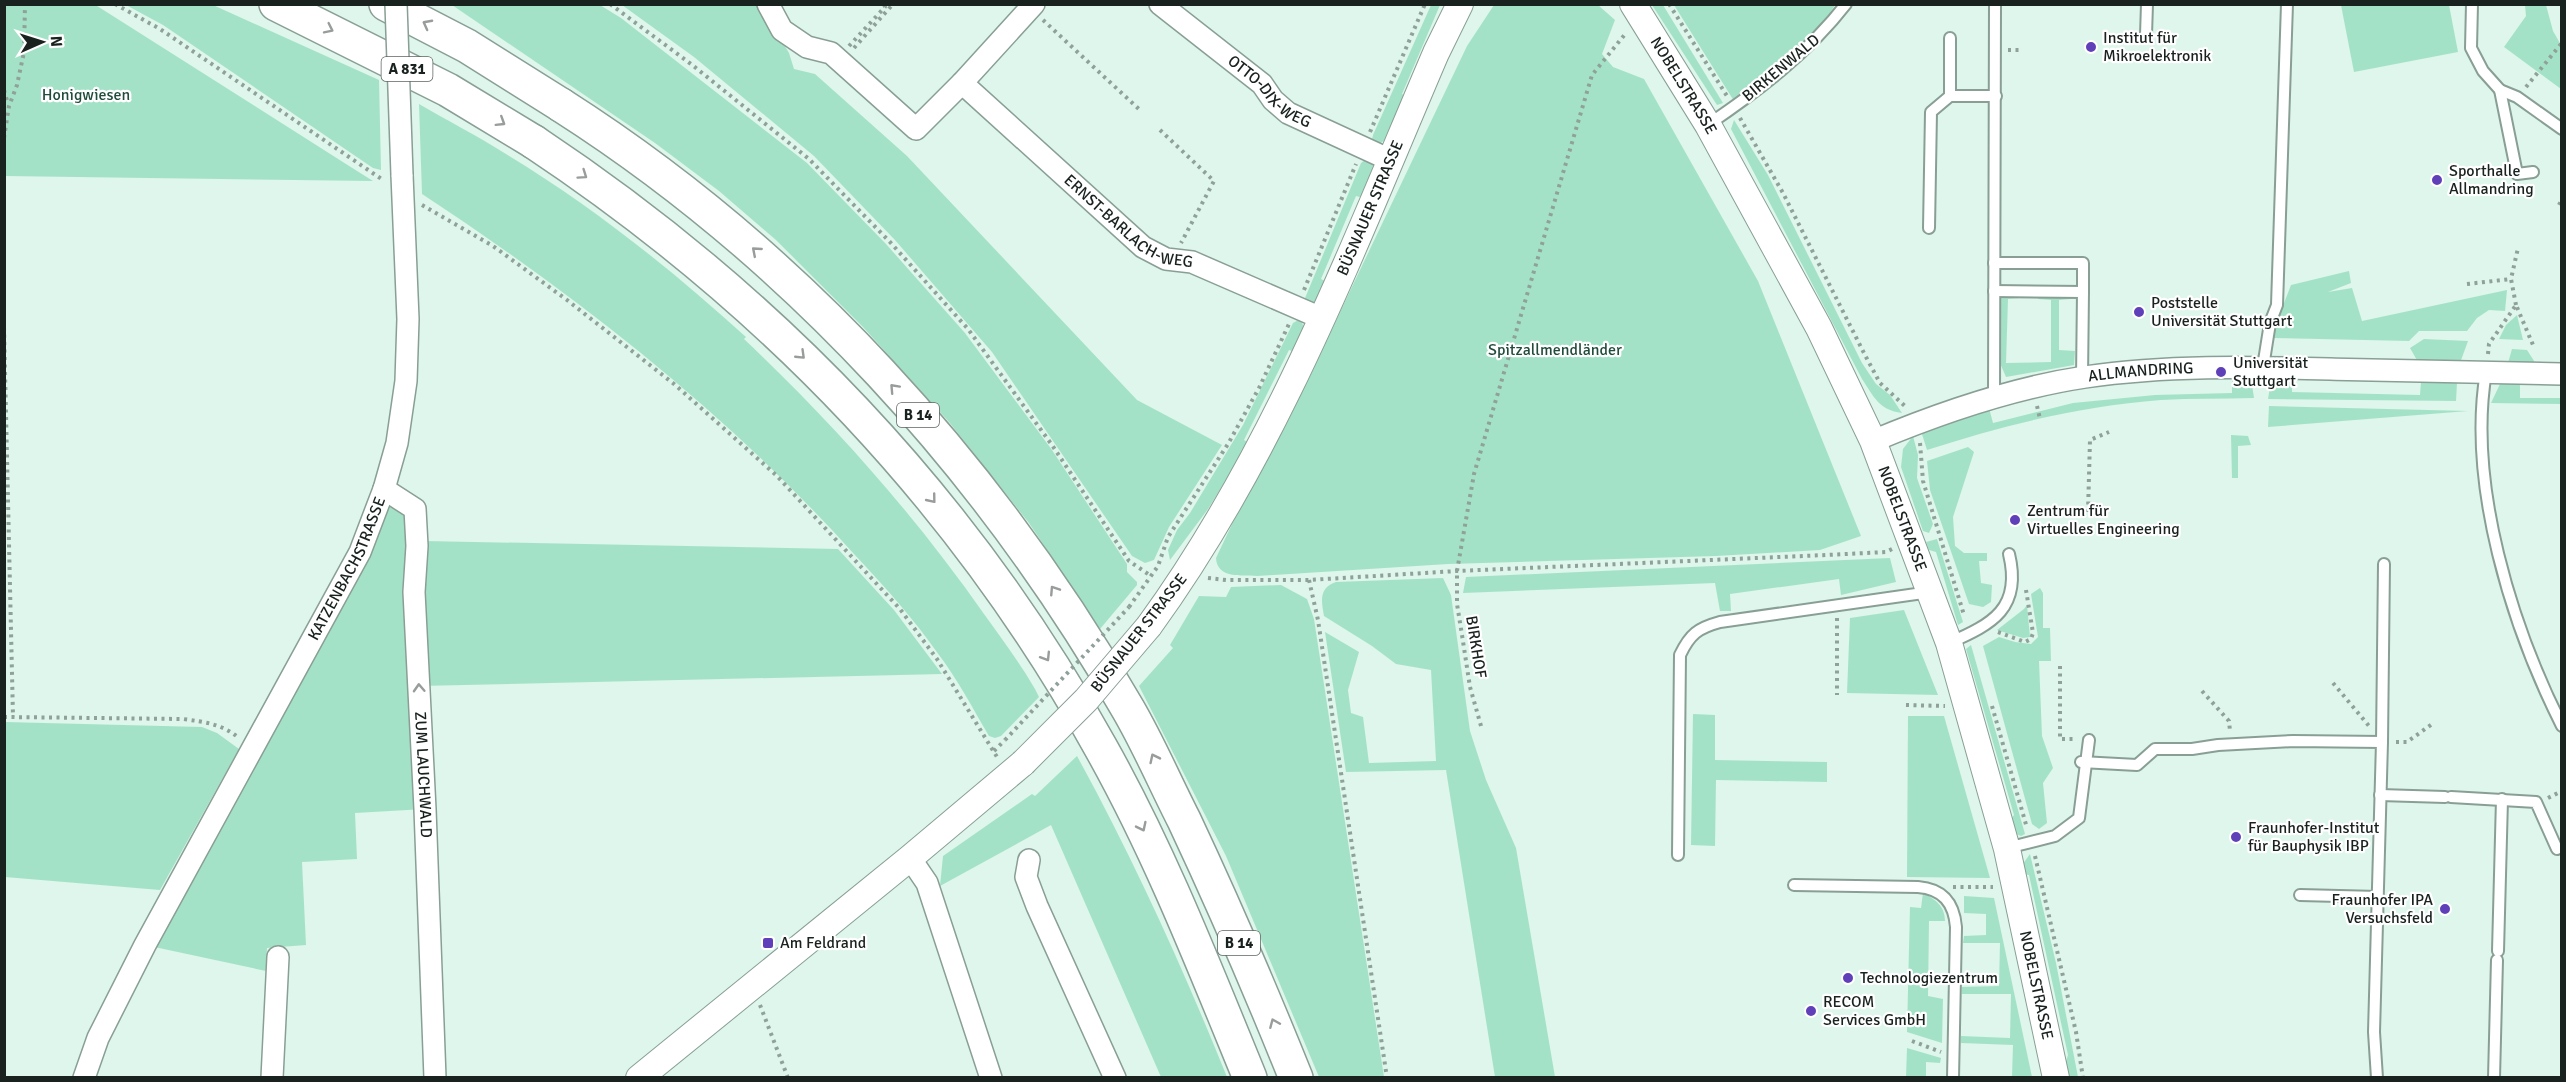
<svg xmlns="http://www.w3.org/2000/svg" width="2566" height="1082" viewBox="0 0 2566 1082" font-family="Signika,sans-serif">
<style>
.green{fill:#a4e2c8}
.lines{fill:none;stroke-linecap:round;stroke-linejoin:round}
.service-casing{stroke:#899f95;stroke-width:14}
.minor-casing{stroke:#899f95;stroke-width:24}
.tertiary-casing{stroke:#899f95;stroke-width:28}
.trunk-casing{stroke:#899f95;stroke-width:36}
.motorway-casing{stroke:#899f95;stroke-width:36}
.path{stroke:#8fa198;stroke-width:4;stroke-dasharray:3 4.5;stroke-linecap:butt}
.service{stroke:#fff;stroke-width:10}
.minor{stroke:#fff;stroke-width:21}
.tertiary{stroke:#fff;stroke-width:26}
.trunk{stroke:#fff;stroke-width:33}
.motorway{stroke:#fff;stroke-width:33}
.minor-bridge-casing{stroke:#899f95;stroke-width:24;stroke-linecap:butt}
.tertiary-bridge-casing{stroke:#899f95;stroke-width:28;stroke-linecap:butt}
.path-bridge{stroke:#8fa198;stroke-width:4;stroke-dasharray:3 4.5;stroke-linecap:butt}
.minor-bridge{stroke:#fff;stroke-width:21}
.tertiary-bridge{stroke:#fff;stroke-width:26}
.oneway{stroke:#989c9a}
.poi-dot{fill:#5f40b8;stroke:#fff;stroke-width:2}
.labels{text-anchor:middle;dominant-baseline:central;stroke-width:4.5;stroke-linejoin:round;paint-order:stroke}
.shield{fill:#fff;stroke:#5e6462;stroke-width:1.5}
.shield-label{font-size:15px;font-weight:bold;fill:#19221e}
.poi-label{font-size:16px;fill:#19221e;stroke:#fff;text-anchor:start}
.street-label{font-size:16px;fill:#19221e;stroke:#fff}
.park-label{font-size:16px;fill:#214c3c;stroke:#fff}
</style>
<rect width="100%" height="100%" fill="#def6eb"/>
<g class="green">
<polygon points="94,4 346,164 373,181 5,176 5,5"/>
<polygon points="126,5 213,5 379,80 381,170 373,168 163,25"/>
<polygon points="452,5 600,5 621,18 807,163 886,244 965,333 1052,450 1127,564 1127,572 1137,582 1137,585 1100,629 1029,523 949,422 863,327 776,240 719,191 655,143"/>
<polygon points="622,5 760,5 789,53 794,69 815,74 907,156 1137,400 1222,445 1169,527 1154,560 1145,563 1132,556 992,352 895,240 814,156 694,57"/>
<polygon points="1431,5 1440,5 1402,94 1408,97 1386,140 1378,144 1372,140 1373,135"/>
<path d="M 1494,5 L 1598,5 L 1615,20 L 1602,54 L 1613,67 L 1644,79 L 1758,281 L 1861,536 L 1820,550 L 1716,556 L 1448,564 L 1257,576 C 1242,575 1217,579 1216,558 L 1243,501 L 1285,427 L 1467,46 Z"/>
<polygon points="1652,5 1663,5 1723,103 1717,105"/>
<path d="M 1674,5 L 1835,5 C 1813,42 1768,74 1734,101 Z"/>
<polygon points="2341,5 2449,5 2458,52 2354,72"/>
<polygon points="2525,5 2546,5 2553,31 2561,45 2561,89 2504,47 2526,16"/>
<path d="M 419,104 C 448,121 478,136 506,154 C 592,206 671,269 746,337 L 744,339 C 833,423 914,514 984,614 C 1002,639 1020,663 1035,689 L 1039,697 L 1001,736 L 995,738 L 989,736 C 973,709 958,680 939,655 C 914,619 884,586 854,554 C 728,414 579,297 422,194 Z"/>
<path d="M 1734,120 L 1768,175 L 1862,363 L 1876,384 L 1890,395 L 1902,413 C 1879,410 1874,397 1862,379 L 1731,129 Z"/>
<polygon points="1365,160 1373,165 1373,174 1363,198 1356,196 1321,279 1327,282 1314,303 1303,303 1361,163"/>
<polygon points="2349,271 2351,283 2328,292 2352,288 2362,321 2507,290 2505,311 2489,310 2477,318 2467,331 2419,331 2409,341 2273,338 2274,329 2291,285"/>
<polygon points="2001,293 2021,293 2020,298 2008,299 2006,363 2051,362 2051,300 2038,299 2039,293 2071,293 2071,299 2059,300 2059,350 2075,351 2074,365 2006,377 2000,363"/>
<polygon points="2517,315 2523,340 2499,339 2506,325"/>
<polygon points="1300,319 1304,327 1295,352 1289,350 1244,440 1249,443 1208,509 1170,560 1168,550 1177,530 1190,513 1243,425 1293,323"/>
<polygon points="2424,339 2468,341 2460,363 2418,362 2410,348"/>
<polygon points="2512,349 2527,350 2536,364 2508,363"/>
<path d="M 2232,379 L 2243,379 L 2252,385 L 2254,398 C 2223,399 2192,398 2161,400 C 2081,406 2004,425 1927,450 L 1921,431 L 1989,408 L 1993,423 L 2073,403 L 2155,395 L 2232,393 Z"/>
<polygon points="2292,379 2292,392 2420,395 2421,382 2457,383 2456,401 2268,399 2270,387 2278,380"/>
<polygon points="2520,383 2520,398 2561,398 2561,404 2491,403 2500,384"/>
<polygon points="2269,406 2468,411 2268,427"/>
<polygon points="2231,435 2248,436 2251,445 2238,446 2238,478 2232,478"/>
<polygon points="1913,436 1918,455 1917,478 1933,524 1929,533 1923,531 1901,467 1903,449"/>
<polygon points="1968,447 1974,452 1953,517 1955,546 1964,553 1987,553 1987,561 1979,561 1981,583 1992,585 1991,602 1983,607 1969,604 1930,490 1927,461"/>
<polygon points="384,489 415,509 425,541 838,549 894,610 942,674 419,686 425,809 355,813 357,859 302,862 306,945 267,948 266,971 145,945"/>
<polygon points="1937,539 1963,622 1958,625 1936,552 1929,550 1926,542"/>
<polygon points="1890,558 1896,582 1841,595 1839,579 1730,594 1731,611 1720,611 1715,583 1463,593 1466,577"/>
<path d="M 1443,578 L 1451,595 L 1470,731 L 1486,780 L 1516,848 L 1555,1077 L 1495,1077 L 1446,770 L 1346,772 L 1325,632 L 1359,652 L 1348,690 L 1351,713 L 1363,717 L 1369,763 L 1436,761 L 1431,670 L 1396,664 L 1372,646 L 1324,616 C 1321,600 1319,588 1336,582 Z"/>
<polygon points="1281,585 1307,599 1314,619 1384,1077 1319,1077 1226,856 1139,686 1173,648 1170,645 1199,596 1226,597 1231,587"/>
<polygon points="2040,588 2043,593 2043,628 2050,628 2051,661 2039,661 2042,736 2053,768 2043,783 2047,823 2039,829 2032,824 1983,646 1999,637 2015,642 2031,644 2038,637 2031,594"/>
<polygon points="2027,605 2030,637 2023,638 1997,630 2024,609"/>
<polygon points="1904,610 1938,695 1847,693 1850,618"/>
<polygon points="1971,645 2025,834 2021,836 2011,832 2009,822 2014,815 1966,649"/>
<polygon points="1693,714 1715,715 1715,760 1827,762 1827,782 1716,780 1715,846 1691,845"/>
<polygon points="1908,716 1944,716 1990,878 1907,877"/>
<polygon points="5,722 202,727 217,733 239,749 160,890 5,877"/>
<path d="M 1077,756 C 1134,860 1183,968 1227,1077 L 1161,1077 L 1051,825 L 940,886 L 943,856 L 1032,794 L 1035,796 Z"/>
<path d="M 2030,854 L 2056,963 L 2078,1077 L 2070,1077 C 2063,1071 2065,1064 2068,1055 L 2029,875 L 2024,874 L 2022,865 Z"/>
<path d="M 1923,893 C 1935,899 1945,906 1945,921 L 1929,921 L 1928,996 L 1943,999 L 1942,1043 L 1907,1032 L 1910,907 L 1921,908 Z"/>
<polygon points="1964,896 1994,898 2032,1077 2012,1077 2013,1045 1961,1043 1961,1036 2010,1038 2011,994 1962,994 1962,987 1999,986 2000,943 1963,943 1964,936 1986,935 1986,914 1964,913"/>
<polygon points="1907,1048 1941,1058 1940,1063 1926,1062 1926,1077 1906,1077"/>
</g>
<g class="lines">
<defs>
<g id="service">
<polyline points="2472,4 2471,48 2483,71 2500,90 2517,97 2562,129"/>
<polyline points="2146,35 2147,4"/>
<polyline points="1950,38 1950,96"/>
<polyline points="2500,90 2517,174 2533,172"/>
<path d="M 1709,124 C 1759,90 1808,53 1846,4"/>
<polyline points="1929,228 1931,112 1950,96 1996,96"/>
<polyline points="1994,263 2083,263 2083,292"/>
<polyline points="1994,291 2083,292 2082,378"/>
<polyline points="2263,367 2270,323 2277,305 2287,4"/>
<path d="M 2486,372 C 2467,484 2512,627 2562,726"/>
<polyline points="1994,397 1995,4"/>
<path d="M 1949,643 C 1993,624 2022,608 2009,554"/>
<polyline points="2382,742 2384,564"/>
<polyline points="2081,762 2137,765 2155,749 2192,749 2218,745 2293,741 2382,742 2374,1032 2377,1078"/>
<polyline points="2380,795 2445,797"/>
<polyline points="2451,797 2536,802 2557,849"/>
<polyline points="2007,848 2055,836 2079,818 2089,740"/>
<path d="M 1678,855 L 1680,655 C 1690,634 1698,628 1720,622 L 1930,592"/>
<path d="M 1794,885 L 1918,887 C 1943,889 1954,903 1956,927 L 1953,1078"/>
<polyline points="2300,895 2378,897"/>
<polyline points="2498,951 2502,799"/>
<polyline points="2494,1078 2497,960"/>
</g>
<g id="minor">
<polyline points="768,4 782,30 807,47 831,53 916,129 962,83 1034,4"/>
<path id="s1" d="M 1160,4 L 1262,84 L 1273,100 L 1288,113 L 1390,160"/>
<path id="s2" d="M 962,83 L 1143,247 L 1166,259 L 1192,262 L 1321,318"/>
<path id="s3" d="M 1873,441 C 1942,412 2012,388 2085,377 C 2167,365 2248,367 2330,369 C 2407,371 2484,372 2562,374"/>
<path id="s4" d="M 384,489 L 415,509 L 417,546 L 414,592 L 425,809 L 435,1078"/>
<polyline points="910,858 927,883 991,1078"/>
<polyline points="1029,860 1026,877 1037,906 1115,1078"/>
<path id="s5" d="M 84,1078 L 98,1038 L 145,945 L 360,552 L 384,489 L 397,443 L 406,381 L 408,319 L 402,175"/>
<polyline points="272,1078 278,957"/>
</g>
<g id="tertiary">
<path id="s6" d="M 1633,4 L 1708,125 L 1819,328 L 1873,441 L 1949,643 L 2007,849 L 2056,1078"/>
<path id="s7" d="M 1149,626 C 1275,453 1352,249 1436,53 L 1460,4"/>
<polyline points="639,1078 910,858 1023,763"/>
</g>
<g id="trunk">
<path d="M 561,105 C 796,255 989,468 1128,709 C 1149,745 1165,783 1184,820 C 1224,905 1261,991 1296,1078"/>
<path d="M 534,142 C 770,299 963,499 1101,748 C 1160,853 1204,966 1250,1078"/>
</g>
<g id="motorway">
<polyline points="276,4 448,90 534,142"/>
<polyline points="386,4 467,46 561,105"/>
</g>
</defs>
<use href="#service" class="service-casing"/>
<use href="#minor" class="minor-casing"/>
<use href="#tertiary" class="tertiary-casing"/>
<use href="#trunk" class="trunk-casing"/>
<use href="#motorway" class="motorway-casing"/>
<g class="path">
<polyline points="115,4 160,29 383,180"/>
<polyline points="610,4 691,64 809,159 890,242 968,329 1052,445 1129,561 1151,576"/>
<polyline points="1669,4 1727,96"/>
<polyline points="1043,20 1141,111"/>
<polyline points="849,46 885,7 884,4"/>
<polyline points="854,48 893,4"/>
<polyline points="2008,50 2020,50"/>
<polyline points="2526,87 2561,44"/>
<polyline points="4,90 8,104"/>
<polyline points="1740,118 1783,193 1866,357 1880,383 1907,408"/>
<polyline points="1160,130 1214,181 1181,243"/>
<polyline points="1370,132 1425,4"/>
<polyline points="4,138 9,106 17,85 24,52 25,4"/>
<polyline points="422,205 493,246 567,300 674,384 776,475 900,609 937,659 997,757"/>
<polyline points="2559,205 2562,199"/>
<polyline points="2467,284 2511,279"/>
<polyline points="1304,290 1356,164"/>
<polyline points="2516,305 2511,279 2518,248"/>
<polyline points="4,327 13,717"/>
<polyline points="2488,354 2489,344 2516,305 2533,345"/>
<polyline points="2037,406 2040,419"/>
<polyline points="1920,443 1923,481 1964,615"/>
<polyline points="2088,512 2090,440 2109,432"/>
<polyline points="1208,578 1226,580 1309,580 1457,571 1826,555 1886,552 1892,549"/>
<polyline points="1309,580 1318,620 1387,1078"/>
<polyline points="1129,607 1158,566 1168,537 1228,444 1259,388 1289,324"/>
<polyline points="1837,618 1837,695"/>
<polyline points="1998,632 2025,642 2031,639 2033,633 2026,590"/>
<polyline points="2060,666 2060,739 2076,739"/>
<polyline points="2333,683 2369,726"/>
<polyline points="2202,691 2229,721 2230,731"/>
<polyline points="1906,705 1945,706"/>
<polyline points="1992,706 2027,828"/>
<path d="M 4,717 L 183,719 C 205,722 222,724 239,738"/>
<polyline points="1481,726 1470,687 1462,635 1457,604 1457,571 1474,474 1592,75 1626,33"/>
<polyline points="2396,742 2407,742 2432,724"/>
<polyline points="994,751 1005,740"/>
<polyline points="2548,798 2562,791"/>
<polyline points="2035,856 2076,1032 2083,1078"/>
<polyline points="1953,887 1993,887"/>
<polyline points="760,1005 788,1078"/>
<polyline points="1912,1041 1941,1052"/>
</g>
<use href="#service" class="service"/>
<use href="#minor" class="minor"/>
<use href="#tertiary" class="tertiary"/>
<use href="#trunk" class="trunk"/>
<use href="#motorway" class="motorway"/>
<defs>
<polyline id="minor-bridge" points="396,4 402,175"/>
<polyline id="tertiary-bridge" points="1023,763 1086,700 1149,626"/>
</defs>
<use href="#minor-bridge" class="minor-bridge-casing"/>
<use href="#tertiary-bridge" class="tertiary-bridge-casing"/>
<polyline class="path-bridge" points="1005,740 1129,607"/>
<use href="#minor-bridge" class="minor-bridge"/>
<use href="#tertiary-bridge" class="tertiary-bridge"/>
</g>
<defs><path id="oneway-chevron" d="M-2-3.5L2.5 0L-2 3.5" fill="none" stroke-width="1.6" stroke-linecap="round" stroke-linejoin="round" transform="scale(1.5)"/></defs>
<g class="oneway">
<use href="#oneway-chevron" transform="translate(427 24) rotate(-152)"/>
<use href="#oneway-chevron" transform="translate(329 29) rotate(26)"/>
<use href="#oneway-chevron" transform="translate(501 122) rotate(32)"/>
<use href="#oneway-chevron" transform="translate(583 175) rotate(35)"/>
<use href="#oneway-chevron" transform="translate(756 251) rotate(-139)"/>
<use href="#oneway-chevron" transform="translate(801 355) rotate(44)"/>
<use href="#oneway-chevron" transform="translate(894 388) rotate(-133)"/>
<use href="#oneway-chevron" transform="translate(932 499) rotate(51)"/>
<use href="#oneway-chevron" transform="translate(1054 590) rotate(-123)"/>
<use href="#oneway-chevron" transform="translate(1046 657) rotate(58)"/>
<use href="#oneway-chevron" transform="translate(419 688) rotate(-93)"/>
<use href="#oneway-chevron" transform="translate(1154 758) rotate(-116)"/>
<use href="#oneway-chevron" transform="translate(1142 827) rotate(64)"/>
<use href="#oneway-chevron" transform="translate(1274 1023) rotate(-113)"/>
</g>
<g class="poi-dot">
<circle cx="2091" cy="47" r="6"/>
<circle cx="2437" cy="180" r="6"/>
<circle cx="2139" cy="312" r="6"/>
<circle cx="2221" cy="372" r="6"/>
<circle cx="2015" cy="520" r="6"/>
<circle cx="2236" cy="837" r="6"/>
<circle cx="2445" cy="909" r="6"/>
<rect x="762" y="937" width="12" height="12" rx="3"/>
<circle cx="1848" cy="978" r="6"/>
<circle cx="1811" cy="1011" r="6"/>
</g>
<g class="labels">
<g class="shield">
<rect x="381.5" y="57" width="51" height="24" rx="4.5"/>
<rect x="897" y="403" width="42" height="24" rx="4.5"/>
<rect x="1218" y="931" width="42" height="24" rx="4.5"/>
</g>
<g class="shield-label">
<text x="407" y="69">A 831</text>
<text x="918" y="415">B 14</text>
<text x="1239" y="943">B 14</text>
</g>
<g class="poi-label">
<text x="2103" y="38">Institut für<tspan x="2103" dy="18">Mikroelektronik</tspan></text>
<text x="2449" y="171">Sporthalle<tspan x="2449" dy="18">Allmandring</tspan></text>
<text x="2151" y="303">Poststelle<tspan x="2151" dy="18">Universität Stuttgart</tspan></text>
<text x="2233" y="363">Universität<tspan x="2233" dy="18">Stuttgart</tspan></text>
<text x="2027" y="511">Zentrum für<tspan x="2027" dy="18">Virtuelles Engineering</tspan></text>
<text x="2248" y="828">Fraunhofer-Institut<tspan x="2248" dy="18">für Bauphysik IBP</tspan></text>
<text x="2433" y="900" text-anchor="end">Fraunhofer IPA<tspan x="2433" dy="18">Versuchsfeld</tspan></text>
<text x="780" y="943">Am Feldrand</text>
<text x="1860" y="978">Technologiezentrum</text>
<text x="1823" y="1002">RECOM<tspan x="1823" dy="18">Services GmbH</tspan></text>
</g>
<g class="street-label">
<text transform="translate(1781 68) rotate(-40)">BIRKENWALD</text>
<text stroke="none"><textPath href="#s6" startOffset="96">NOBELSTRASSE</textPath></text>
<text stroke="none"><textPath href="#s1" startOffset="141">OTTO-DIX-WEG</textPath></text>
<text stroke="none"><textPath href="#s7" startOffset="474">BÜSNAUER STRASSE</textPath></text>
<text stroke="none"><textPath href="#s2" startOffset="219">ERNST-BARLACH-WEG</textPath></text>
<text stroke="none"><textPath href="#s3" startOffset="278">ALLMANDRING</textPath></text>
<text stroke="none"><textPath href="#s6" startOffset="582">NOBELSTRASSE</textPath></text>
<text stroke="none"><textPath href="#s5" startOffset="574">KATZENBACHSTRASSE</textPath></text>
<text transform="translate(1139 633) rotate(-52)">BÜSNAUER STRASSE</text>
<text transform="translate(1476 647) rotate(81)">BIRKHOF</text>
<text stroke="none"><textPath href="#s4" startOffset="303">ZUM LAUCHWALD</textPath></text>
<text stroke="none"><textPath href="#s6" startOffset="1068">NOBELSTRASSE</textPath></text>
</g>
<g class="park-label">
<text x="86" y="95">Honigwiesen</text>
<text x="1555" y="350">Spitzallmendländer</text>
</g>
</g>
<rect width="2566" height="1082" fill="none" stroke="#19221e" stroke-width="12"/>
<g transform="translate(42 42) rotate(87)" stroke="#ffffff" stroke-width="4.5" paint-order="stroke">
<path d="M0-4.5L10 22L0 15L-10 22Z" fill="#19221e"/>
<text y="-9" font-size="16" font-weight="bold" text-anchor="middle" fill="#19221e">N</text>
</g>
</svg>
